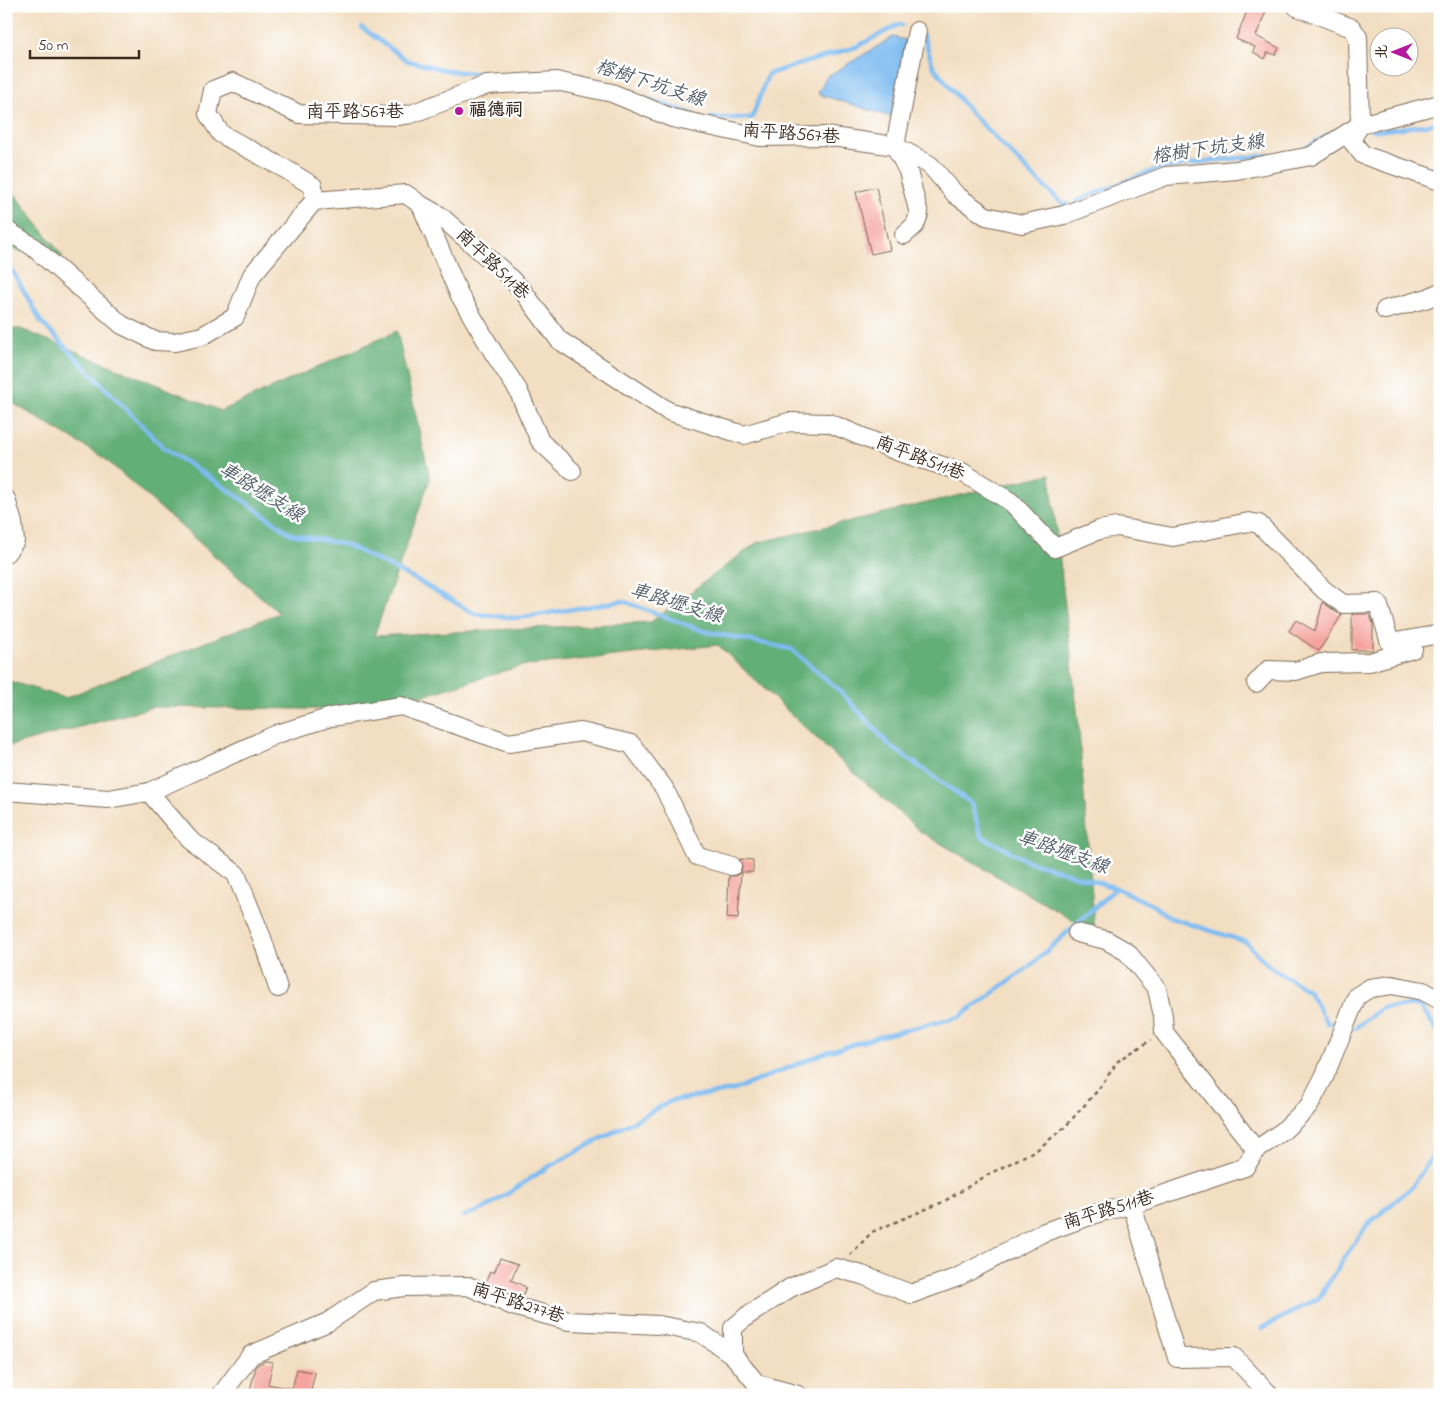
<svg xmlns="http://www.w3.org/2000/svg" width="1446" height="1401" viewBox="0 0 1446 1401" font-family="'Indie Flower','LXGW WenKai TC',sans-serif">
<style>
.forest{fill:#63af78;stroke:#4f6c4b}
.water{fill:#7ebcf1;stroke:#5c7388}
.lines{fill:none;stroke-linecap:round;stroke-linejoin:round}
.stream{stroke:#7ebcf1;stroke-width:4.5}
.building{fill:#f5a49f}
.minor-casing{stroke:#7b6957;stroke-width:20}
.path{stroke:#7b6957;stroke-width:2.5;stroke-dasharray:4 4;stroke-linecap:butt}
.minor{stroke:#fff;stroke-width:18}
.poi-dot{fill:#b5179e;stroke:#fff;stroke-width:2}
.labels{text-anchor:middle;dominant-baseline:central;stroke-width:5;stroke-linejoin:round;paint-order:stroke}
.poi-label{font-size:18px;font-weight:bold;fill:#3b2a1e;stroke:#fff;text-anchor:start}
.street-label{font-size:18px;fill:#3b2a1e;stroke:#fff}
.water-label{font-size:19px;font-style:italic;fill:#525d68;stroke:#fff}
</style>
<rect width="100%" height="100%" fill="#fff"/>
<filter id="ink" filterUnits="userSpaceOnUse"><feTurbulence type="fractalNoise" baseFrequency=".02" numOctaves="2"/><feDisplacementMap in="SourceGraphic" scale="10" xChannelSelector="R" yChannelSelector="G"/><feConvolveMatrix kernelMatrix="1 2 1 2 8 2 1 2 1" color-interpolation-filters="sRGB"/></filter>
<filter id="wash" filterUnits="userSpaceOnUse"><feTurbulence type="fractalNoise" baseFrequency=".0096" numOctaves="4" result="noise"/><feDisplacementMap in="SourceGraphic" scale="20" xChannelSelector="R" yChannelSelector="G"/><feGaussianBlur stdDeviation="1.12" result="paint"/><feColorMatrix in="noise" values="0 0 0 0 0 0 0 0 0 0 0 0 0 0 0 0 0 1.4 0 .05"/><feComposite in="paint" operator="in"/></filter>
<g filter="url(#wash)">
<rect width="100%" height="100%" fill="#f2dec1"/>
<g class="forest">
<polygon points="6,182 63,257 6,249"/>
<polygon points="6,329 21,329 221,411 397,331 430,479 374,636 651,622 756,543 1050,474 1078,719 1095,933 921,832 832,753 718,645 521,666 377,710 153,707 6,747 6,680 65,698 279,613 104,458 6,399"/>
</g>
<polygon class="water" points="893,37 906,40 891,117 818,94 826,77"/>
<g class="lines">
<g class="stream">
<polyline points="362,28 408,61 450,71 503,76"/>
<polyline points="923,35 933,66 970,112 1031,174 1065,206 1068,204"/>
<polyline points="648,99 693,114"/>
<polyline points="710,118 752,118 768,74 856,47 900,24 902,25"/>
<polyline points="1372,130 1385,130 1440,123"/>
<polyline points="1300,151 1333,132"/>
<polyline points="1076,201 1157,169 1208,161 1271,155"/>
<polyline points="6,259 41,322 164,448 230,491 291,534 347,545 420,582 475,614 518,618 623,601 703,631 791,649 842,693 889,745 971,803 981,836 1028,861 1116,888 1154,906 1171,918 1246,942 1269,966 1309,991 1327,1023 1331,1023"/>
<polyline points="1355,1028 1382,1008 1419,1005 1440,1034"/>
<polyline points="464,1216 484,1209 548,1167 671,1101 734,1090 827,1052 881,1036 959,1017 1030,966 1116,888"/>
<polyline points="1262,1328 1319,1298 1344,1258 1368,1224 1412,1187 1437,1149 1440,1136"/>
</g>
</g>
<g id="blocks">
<g class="building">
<polygon points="1249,6 1268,6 1256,36 1279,48 1275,55 1268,52 1265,59 1253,52 1255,47 1236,39"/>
<polygon points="876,187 890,250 871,254 856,192"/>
<polygon points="1323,602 1337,613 1342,614 1319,651 1289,631 1296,620 1315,631"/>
<polygon points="1352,614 1370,614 1373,624 1373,650 1352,650"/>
<polygon points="740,859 753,860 753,872 741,872 738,919 727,918 729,876 735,876 740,873 742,868"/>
<polygon points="500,1258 518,1264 511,1280 526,1287 522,1297 486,1282 490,1271 494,1273"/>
<polygon points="265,1361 273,1362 268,1384 292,1389 297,1369 315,1373 310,1395 249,1395 256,1366"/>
</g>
</g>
</g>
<g filter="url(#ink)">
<use href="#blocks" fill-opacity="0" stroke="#7b6957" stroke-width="1"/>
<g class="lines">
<defs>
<g id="minor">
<polyline points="1297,7 1352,28 1358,37 1360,125 1351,140 1363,155 1440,181"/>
<polyline points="314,201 406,194 421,205 459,294 493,352 518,390 540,441 572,471"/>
<polyline points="421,205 439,215 502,270 522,290 559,340 668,411 744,435 789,422 829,423 899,452 962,472 1011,502 1055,548 1099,530 1117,527 1173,537 1249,522 1259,524 1324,590 1343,604 1378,603 1390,643 1440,634"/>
<polyline points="6,230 32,246 122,325 155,341 175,342 202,336 235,317 252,275 314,201 313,186 287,170 221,134 208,114 213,90 233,82 299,114 397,116 411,114 487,85 556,81 612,93 672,118 760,137 825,136 895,146 930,165 956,195 986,216 1022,224 1064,215 1166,176 1237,170 1311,156 1360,125 1440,104"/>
<polyline points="904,235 915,225 919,214 908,171 895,146 917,31"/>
<polyline points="1385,310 1428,298 1440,292"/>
<polyline points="6,499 13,523 15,541 6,553"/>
<polyline points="1256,683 1268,670 1296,671 1321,663 1370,662 1413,649"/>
<polyline points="6,791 108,799 149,792 277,734 331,717 401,706 509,743 581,732 631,744 664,788 697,856 732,866"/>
<polyline points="149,792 189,839 236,874 262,938 278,988"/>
<polyline points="1077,933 1106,940 1127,952 1157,989 1163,1016 1164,1032 1256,1150"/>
<polyline points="1132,1205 1177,1358 1234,1357 1268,1393 1267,1395"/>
<polyline points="733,1355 733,1328 747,1316 790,1288 836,1268 862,1275 911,1294 958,1277 1042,1233 1101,1212 1132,1205 1245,1167 1256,1150 1283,1131 1309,1106 1325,1075 1357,996 1370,988 1392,985 1423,991 1440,1000"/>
<polyline points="221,1395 251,1355 328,1322 374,1291 404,1287 468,1286 513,1306 569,1321 659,1325 701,1333 733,1355 757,1384 798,1395"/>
</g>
</defs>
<use href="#minor" class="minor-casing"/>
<polyline class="path" points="850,1255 872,1232 943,1202 989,1174 1038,1149 1065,1127 1098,1090 1118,1061 1151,1040"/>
<use href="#minor" class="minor"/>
</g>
</g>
<circle class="poi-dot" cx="459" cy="111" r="5"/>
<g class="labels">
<g class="poi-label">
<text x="469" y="111">福德祠</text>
</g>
<g class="street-label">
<text x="355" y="113">南平路567巷</text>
<text transform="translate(791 135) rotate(4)">南平路567巷</text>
<text transform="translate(492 265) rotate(44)">南平路511巷</text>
<text transform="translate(920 459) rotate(21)">南平路511巷</text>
<text transform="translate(1109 1211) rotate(-17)">南平路511巷</text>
<text transform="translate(518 1304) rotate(18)">南平路277巷</text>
</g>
<g class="water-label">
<text transform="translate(650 84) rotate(18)">榕樹下坑支線</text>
<text transform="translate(1208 150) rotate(-8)">榕樹下坑支線</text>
<text transform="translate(261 493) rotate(32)">車路壢支線</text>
<text transform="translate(676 604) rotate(17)">車路壢支線</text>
<text transform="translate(1063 853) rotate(20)">車路壢支線</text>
</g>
</g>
<rect width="1446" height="1401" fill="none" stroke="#fff" stroke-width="25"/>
<g transform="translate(1394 52) rotate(270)"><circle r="24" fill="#ffffff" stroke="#b1aaa5"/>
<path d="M0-4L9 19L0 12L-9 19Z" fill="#b5179e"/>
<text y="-8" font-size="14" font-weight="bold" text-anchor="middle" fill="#3b2a1e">北</text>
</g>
<path d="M30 50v8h109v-8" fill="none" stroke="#3b2a1e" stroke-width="2.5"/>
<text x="38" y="50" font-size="15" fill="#3b2a1e" stroke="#ffffff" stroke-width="4" paint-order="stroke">50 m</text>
</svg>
